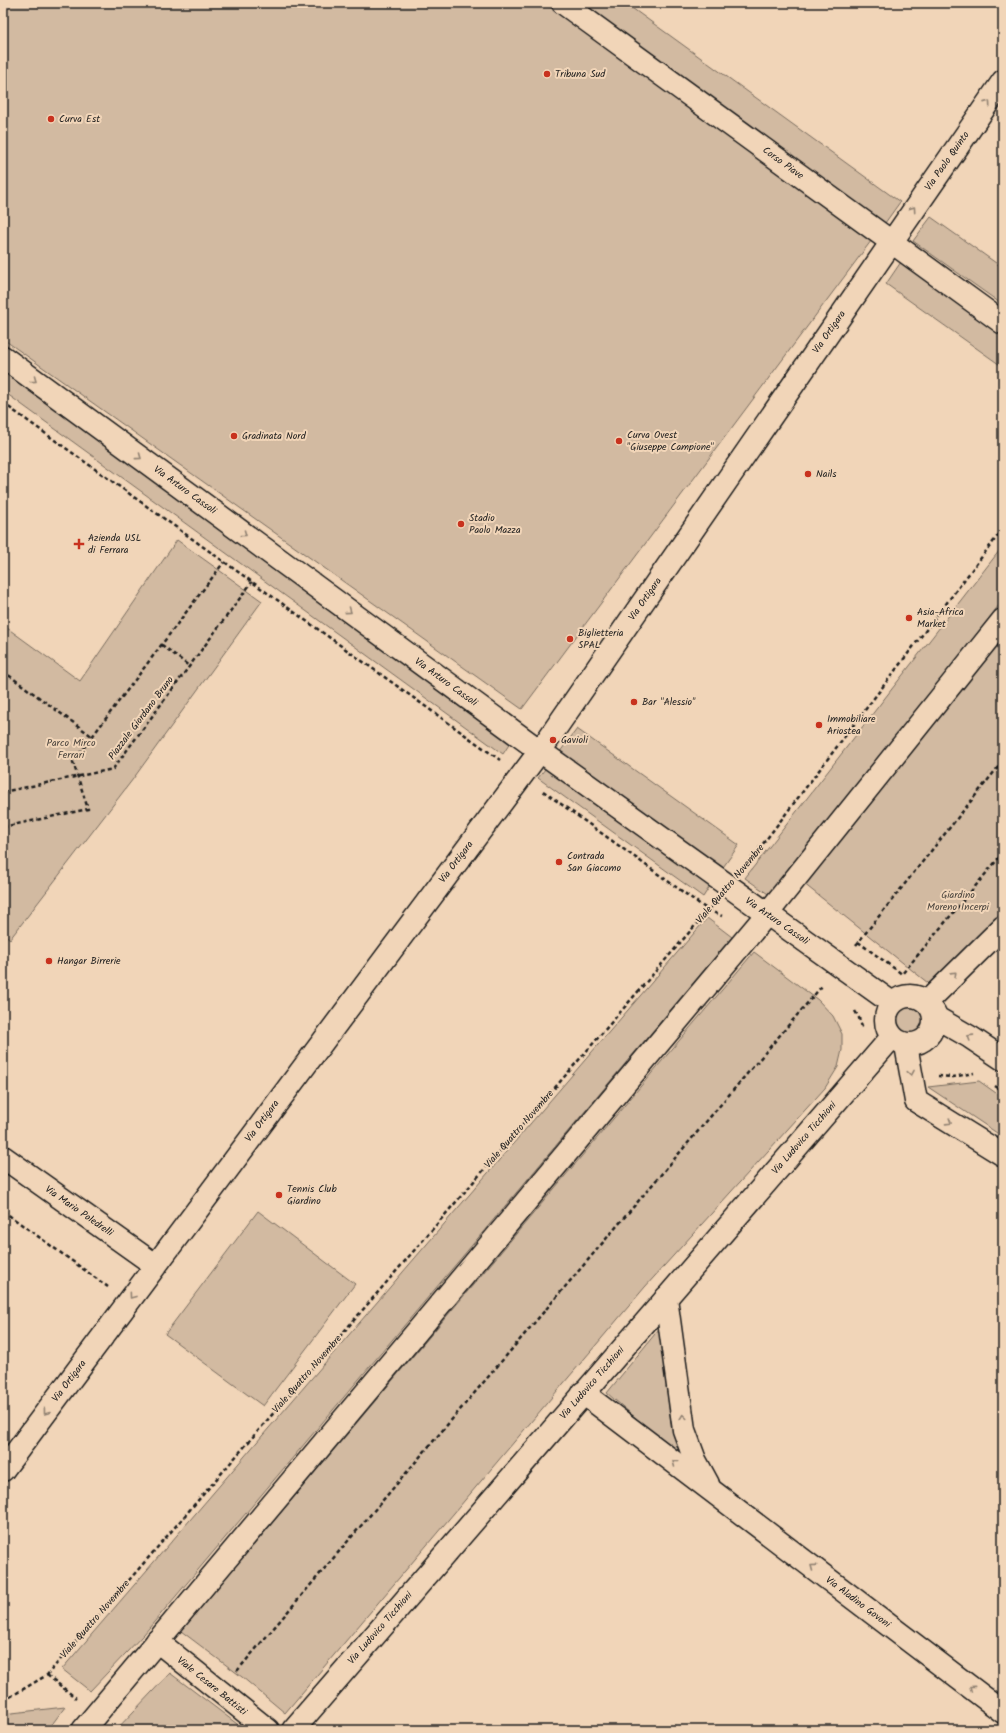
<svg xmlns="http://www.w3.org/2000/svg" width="1006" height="1733" viewBox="0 0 1006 1733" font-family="Kalam,sans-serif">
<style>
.green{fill:#d2baa1;stroke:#776b5e}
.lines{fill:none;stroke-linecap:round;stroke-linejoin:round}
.minor-casing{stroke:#1c1c1c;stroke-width:25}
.path{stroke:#1c1c1c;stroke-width:2.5;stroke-dasharray:4 3;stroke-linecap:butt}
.minor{stroke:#f1d5b8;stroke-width:22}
.oneway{stroke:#918272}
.poi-dot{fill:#c8321e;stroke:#f1d5b8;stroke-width:1.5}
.labels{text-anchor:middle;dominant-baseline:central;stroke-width:4;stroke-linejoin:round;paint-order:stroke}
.poi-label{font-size:10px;fill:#1c1c1c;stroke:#f1d5b8;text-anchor:start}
.street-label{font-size:10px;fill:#1c1c1c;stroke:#f1d5b8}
.park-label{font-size:10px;fill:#4a443d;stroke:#f1d5b8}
</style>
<rect width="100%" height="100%" fill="#f1d5b8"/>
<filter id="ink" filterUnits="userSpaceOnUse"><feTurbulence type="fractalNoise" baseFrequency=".025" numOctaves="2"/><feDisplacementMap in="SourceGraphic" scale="8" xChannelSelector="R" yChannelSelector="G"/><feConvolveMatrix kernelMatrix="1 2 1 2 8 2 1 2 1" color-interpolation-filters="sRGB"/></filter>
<g filter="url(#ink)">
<g class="green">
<polygon points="3,3 544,3 735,136 874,237 522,709 3,339"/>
<polygon points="579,3 625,3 900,202 885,223"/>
<polygon points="931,217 1003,268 1003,305 913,241"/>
<polygon points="903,259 1003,330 1003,367 886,284"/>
<polygon points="3,365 514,737 503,754 3,391"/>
<polygon points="177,540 262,601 133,779 10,939 3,933 3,625 80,681"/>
<polygon points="1003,546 1003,600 771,896 745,878"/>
<polygon points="1003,636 1003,919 933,987 803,883"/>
<polygon points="577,729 739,845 721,870 559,753"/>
<polygon points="549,764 712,883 703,897 538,778"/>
<polygon points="707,918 732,937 144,1634 90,1691 62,1669"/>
<polygon points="754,952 818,1000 833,1016 842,1034 842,1050 838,1067 825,1088 645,1287 285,1713 242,1677 181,1631"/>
<circle cx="910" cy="1020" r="17"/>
<polygon points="979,1081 1003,1098 1003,1137 928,1087"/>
<polygon points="258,1211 355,1284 263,1406 165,1334"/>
<polygon points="659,1329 671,1422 685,1461 607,1393"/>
<polygon points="170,1673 245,1730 116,1730"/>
<polygon points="65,1707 53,1723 43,1730 3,1730 3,1714"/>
</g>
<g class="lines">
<defs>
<g id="minor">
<polyline points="563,3 1003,323"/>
<polyline points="3,357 540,751 892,1003"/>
<circle cx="910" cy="1020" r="24"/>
<polyline points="927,1002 1003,927"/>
<polyline points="934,1012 937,1018 970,1037 1003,1059"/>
<polyline points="906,1045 916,1101 1003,1155"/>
<polyline points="3,1157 155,1265"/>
<polyline points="666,1298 684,1430 695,1460 708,1484"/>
<polyline points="583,1393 1003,1712"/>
<polyline points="3,1470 540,751 1003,81"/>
<polyline points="157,1641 268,1730"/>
<polyline points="83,1730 767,914 1003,620"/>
<polyline points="293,1730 892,1037"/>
</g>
</defs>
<use href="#minor" class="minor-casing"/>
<g class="path">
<polyline points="3,403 500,760"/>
<polyline points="162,645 189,666"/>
<polyline points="3,671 93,737"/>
<polyline points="543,791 708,910 722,916"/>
<polyline points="3,792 113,769 252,582"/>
<polyline points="3,827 88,809 73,762 224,562"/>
<polyline points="746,866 1003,529"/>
<polyline points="858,942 902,974 1003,853"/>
<polyline points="856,945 1003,761"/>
<polyline points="855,1011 859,1018 863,1030"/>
<polyline points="938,1076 953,1077 974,1073"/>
<polyline points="995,1086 1003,1091"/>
<polyline points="3,1211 108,1287"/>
<polyline points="237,1671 822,986"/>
<polyline points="47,1675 76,1698"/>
<polyline points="3,1698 10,1697 47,1675 712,906"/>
</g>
<use href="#minor" class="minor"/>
</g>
<defs><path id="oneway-chevron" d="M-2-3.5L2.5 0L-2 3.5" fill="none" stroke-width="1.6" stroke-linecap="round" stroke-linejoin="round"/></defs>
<g class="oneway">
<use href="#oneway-chevron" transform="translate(988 103) rotate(-55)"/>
<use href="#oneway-chevron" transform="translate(913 209) rotate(-55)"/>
<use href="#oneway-chevron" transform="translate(34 380) rotate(36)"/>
<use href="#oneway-chevron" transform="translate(139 457) rotate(36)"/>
<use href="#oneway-chevron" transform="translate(244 534) rotate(36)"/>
<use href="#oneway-chevron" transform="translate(349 611) rotate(36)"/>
<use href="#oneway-chevron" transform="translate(954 974) rotate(-44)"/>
<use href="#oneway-chevron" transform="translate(970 1037) rotate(-148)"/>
<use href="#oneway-chevron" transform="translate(911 1073) rotate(80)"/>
<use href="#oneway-chevron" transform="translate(949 1122) rotate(32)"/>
<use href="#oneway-chevron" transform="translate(132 1296) rotate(126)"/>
<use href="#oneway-chevron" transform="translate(46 1412) rotate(127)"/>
<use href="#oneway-chevron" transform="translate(683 1417) rotate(-98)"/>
<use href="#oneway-chevron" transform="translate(675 1463) rotate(-143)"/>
<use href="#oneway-chevron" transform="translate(813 1567) rotate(-143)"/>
<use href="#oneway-chevron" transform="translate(972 1688) rotate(-143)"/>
</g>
</g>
<g class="poi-dot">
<circle cx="547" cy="74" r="4"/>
<circle cx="51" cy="119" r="4"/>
<circle cx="234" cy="436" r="4"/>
<circle cx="619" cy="441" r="4"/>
<circle cx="808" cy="474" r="4"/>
<circle cx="461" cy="524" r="4"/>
<path d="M77 538h4v4h4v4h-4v4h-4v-4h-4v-4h4z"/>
<circle cx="909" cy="618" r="4"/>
<circle cx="570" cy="639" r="4"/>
<circle cx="634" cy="702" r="4"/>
<circle cx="819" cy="725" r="4"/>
<circle cx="553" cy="740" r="4"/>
<circle cx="559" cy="862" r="4"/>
<circle cx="49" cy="961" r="4"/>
<circle cx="279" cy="1195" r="4"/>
</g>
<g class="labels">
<g class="poi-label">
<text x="555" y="74">Tribuna Sud</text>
<text x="59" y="119">Curva Est</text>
<text x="627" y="435">Curva Ovest<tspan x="627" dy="12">"Giuseppe Campione"</tspan></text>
<text x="242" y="436">Gradinata Nord</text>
<text x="816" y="474">Nails</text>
<text x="469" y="518">Stadio<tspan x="469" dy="12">Paolo Mazza</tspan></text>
<text x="88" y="538">Azienda USL<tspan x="88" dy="12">di Ferrara</tspan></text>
<text x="917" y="612">Asia-Africa<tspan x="917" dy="12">Market</tspan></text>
<text x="578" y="633">Biglietteria<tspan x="578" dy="12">SPAL</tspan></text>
<text x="642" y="702">Bar "Alessio"</text>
<text x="827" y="719">Immobiliare<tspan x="827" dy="12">Ariostea</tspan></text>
<text x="561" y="740">Gavioli</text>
<text x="567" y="856">Contrada<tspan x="567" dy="12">San Giacomo</tspan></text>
<text x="57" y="961">Hangar Birrerie</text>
<text x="287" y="1189">Tennis Club<tspan x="287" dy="12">Giardino</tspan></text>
</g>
<g class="street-label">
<text transform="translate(947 161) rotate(-55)">Via Paolo Quinto</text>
<text transform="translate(783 163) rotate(36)">Corso Piave</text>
<text transform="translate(829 332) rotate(-55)">Via Ortigara</text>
<text transform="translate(185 490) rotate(36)">Via Arturo Cassoli</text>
<text transform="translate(645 599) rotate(-55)">Via Ortigara</text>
<text transform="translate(446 682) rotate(36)">Via Arturo Cassoli</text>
<text transform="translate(141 718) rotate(-53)">Piazzale Giordano Bruno</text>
<text transform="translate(456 862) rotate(-53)">Via Ortigara</text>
<text transform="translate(730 884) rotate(-50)">Viale Quattro Novembre</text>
<text transform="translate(777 921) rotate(35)">Via Arturo Cassoli</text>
<text transform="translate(262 1121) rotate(-53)">Via Ortigara</text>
<text transform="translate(519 1129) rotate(-49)">Viale Quattro Novembre</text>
<text transform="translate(804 1138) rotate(-49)">Via Ludovico Ticchioni</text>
<text transform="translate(79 1211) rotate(35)">Via Mario Poledrelli</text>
<text transform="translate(307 1374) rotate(-49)">Viale Quattro Novembre</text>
<text transform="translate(69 1381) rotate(-53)">Via Ortigara</text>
<text transform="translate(592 1383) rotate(-49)">Via Ludovico Ticchioni</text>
<text transform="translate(858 1602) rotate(37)">Via Aladino Govoni</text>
<text transform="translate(95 1619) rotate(-49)">Viale Quattro Novembre</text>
<text transform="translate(380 1628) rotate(-49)">Via Ludovico Ticchioni</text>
<text transform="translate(212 1686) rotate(39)">Viale Cesare Battisti</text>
</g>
<g class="park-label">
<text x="71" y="743">Parco Mirco<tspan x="71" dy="12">Ferrari</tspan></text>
<text x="958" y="895">Giardino<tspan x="958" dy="12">Moreno Incerpi</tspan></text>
</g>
</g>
<rect width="1006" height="1733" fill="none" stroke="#f1d5b8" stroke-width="16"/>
<rect x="8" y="8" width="990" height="1717" fill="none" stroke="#1c1c1c" stroke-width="1.5" filter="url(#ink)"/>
</svg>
